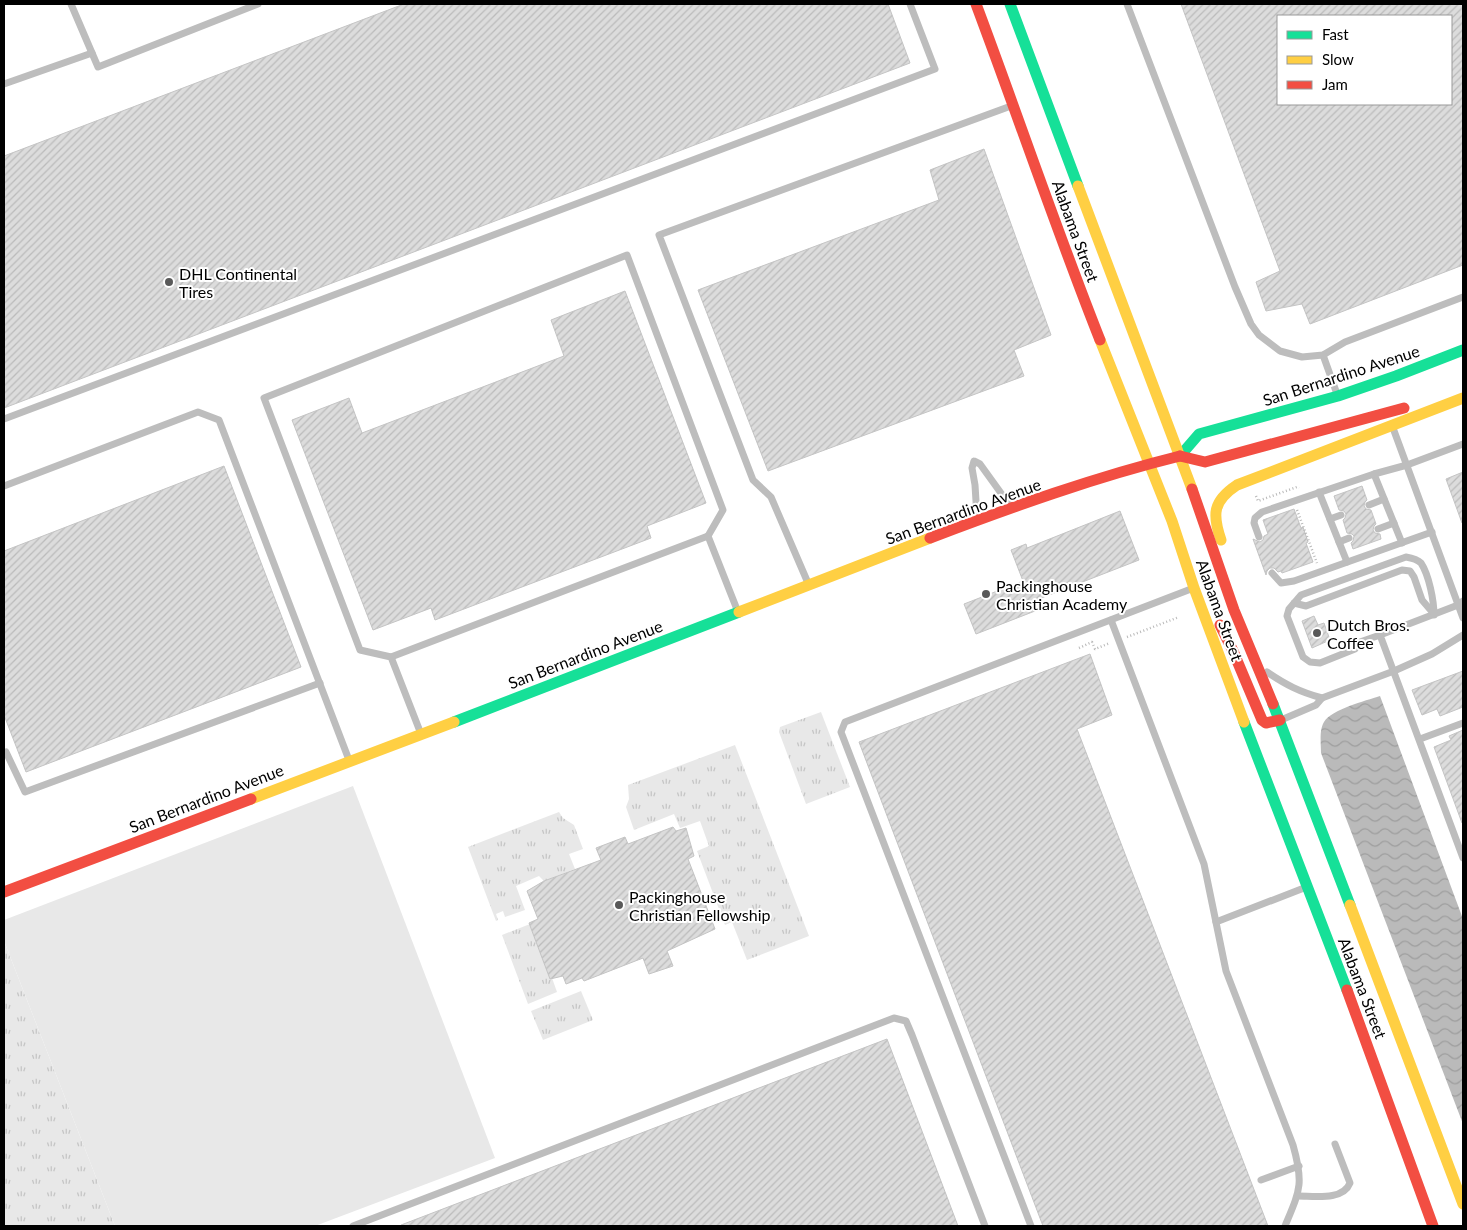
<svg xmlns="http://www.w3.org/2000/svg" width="1467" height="1230" viewBox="0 0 1467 1230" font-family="Lato,sans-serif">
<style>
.grass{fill:url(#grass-tufts)}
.pitch{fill:#e8e8e8}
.water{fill:url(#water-waves)}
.building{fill:url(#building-hatch);stroke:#c4c4c4;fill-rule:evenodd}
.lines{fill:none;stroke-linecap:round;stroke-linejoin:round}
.path{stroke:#b8b8b8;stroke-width:2.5;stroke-dasharray:1 2.5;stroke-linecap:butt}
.lane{stroke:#bdbdbd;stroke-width:7}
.fast{stroke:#16e098;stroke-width:11}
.slow{stroke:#ffcf43;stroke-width:11}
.jam{stroke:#f24e42;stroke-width:11}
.poi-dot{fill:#595959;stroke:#fff;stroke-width:2}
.labels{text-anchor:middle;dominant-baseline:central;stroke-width:4;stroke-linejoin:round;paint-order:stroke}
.street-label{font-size:16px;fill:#000;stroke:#fff}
.poi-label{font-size:16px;fill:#000;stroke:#fff;text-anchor:start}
</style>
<defs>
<pattern id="grass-tufts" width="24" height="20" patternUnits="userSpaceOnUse" patternTransform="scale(1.25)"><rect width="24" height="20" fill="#e8e8e8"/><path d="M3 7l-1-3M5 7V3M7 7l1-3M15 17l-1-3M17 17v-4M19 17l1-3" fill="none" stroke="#c5c5c5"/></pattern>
<pattern id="water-waves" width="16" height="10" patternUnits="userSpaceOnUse" patternTransform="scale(1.25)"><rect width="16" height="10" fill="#bababa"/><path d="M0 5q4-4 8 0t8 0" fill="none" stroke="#9e9e9e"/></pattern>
<pattern id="building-hatch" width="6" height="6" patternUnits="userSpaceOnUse" patternTransform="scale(1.25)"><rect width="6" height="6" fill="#dcdcdc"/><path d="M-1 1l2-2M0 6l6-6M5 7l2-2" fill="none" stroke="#bbb"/></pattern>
</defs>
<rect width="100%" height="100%" fill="#fff"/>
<g class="grass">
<polygon points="821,712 850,787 806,804 779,732 780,727"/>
<polygon points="735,745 809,936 747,960 732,922 725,925 697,851 709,846 700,821 680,828 674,814 634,830 626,807 629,799 628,785"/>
<polygon points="559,812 563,818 574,825 583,849 569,854 575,869 544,881 539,876 516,886 525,910 505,917 503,911 496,914 498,920 496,921 468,847"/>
<polygon points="530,924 550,979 552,978 557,992 528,1004 502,935"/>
<polygon points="4,941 115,1226 4,1226"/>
<polygon points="581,991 593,1020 543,1040 531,1011"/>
</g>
<polygon class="pitch" points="353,786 495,1158 315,1226 115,1226 4,941 4,920"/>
<path class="water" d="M 1380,696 L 1463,919 L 1463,1124 L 1321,753 C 1321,744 1319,730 1324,722 C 1332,709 1365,701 1380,696 Z"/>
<g class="building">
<polygon points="404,4 888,4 910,63 4,408 4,156"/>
<path d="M 1181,4 L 1463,4 L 1463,265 L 1310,324 L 1302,304 L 1266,311 L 1256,282 L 1280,271 ZM 1278,16 L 1451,16 L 1451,104 L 1278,104 Z"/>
<polygon points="984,149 1051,335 1014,350 1024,376 768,471 698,290 939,200 930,170"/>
<polygon points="625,291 706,503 647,526 651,538 435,620 431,608 373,630 292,420 349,398 362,433 564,356 551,320"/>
<polygon points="224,466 301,667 26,772 4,715 4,551"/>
<polygon points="1463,472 1463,523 1462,523 1446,479"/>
<polygon points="1362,486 1367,500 1365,502 1364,506 1366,509 1371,510 1376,524 1374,526 1373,530 1375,533 1380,534 1381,539 1353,549 1351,543 1353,541 1354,536 1352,534 1347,533 1343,520 1345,518 1346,514 1344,511 1339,510 1334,496"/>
<polygon points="1294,509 1301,528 1303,527 1308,542 1306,543 1313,562 1282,573 1281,571 1278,572 1274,568 1270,568 1267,571 1266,575 1253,539 1260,542 1263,540 1264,536 1268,534 1263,520"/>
<polygon points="1120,511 1139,560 1031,602 1035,611 976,634 964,604 1023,581 1011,550 1026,544 1027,548"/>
<polygon points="1314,616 1318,625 1324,623 1330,640 1312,648 1302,621"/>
<polygon points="1090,654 1112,715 1077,729 1268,1226 1043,1226 859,742"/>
<polygon points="1463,671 1463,707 1440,716 1437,709 1422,715 1412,690"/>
<polygon points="1463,730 1463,823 1462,823 1434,747 1451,740 1449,736"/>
<polygon points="673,827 676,831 686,828 694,856 688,859 715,929 667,951 673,966 649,974 643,958 584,981 582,978 566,984 563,976 550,979 529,923 538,919 527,891 544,881 601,860 596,848 625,837 628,844"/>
<polygon points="887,1039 958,1226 402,1226 401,1225"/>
</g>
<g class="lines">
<g class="path">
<polyline points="1256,496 1258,501 1297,487 1299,488"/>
<polyline points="1297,510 1317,563"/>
<polyline points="1127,637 1179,617"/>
<polyline points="1079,648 1092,642 1095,649 1110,643"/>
</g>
<g class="lane">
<polyline points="71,4 98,67 258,4"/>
<polyline points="1127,4 1235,287 1251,324 1259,335 1280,351 1302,357 1323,355 1345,342 1463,297"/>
<polyline points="4,84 92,53"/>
<polyline points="1323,355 1337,394"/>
<polyline points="4,419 935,69 910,4"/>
<polyline points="1393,428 1463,618"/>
<polyline points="1374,474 1402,543"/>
<polyline points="4,486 198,412 219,420 349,760"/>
<polyline points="1319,492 1347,562"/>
<polyline points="1369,505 1384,499"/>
<polyline points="977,517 975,485 972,468 974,461 980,464 1011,507"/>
<polyline points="1330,519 1341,515"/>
<polyline points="1378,529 1394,523"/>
<polyline points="1259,537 1254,523 1255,518 1262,512 1374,474 1407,465 1463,444"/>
<polyline points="1339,542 1349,538"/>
<polyline points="1272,573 1281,583 1294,581 1432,532"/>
<polyline points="808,583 771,497 753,480 659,235 1011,106"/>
<polyline points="1463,601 1458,605 1380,635 1463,858"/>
<polyline points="1294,603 1306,606 1402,570 1410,571 1414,577 1422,600 1434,614"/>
<path d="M 1111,620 L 1204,864 L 1226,971 L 1293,1145 C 1304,1184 1300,1190 1285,1226"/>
<path d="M 1380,635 L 1360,642 L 1355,649 L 1320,663 L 1310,662 L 1303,657 L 1287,616 L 1289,609 L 1301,595 L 1406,557 C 1412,558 1417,559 1421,563 C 1429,575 1434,601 1434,615"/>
<polyline points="391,657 708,536"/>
<path d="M 1267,672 C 1286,685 1300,692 1322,698"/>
<polyline points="1281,720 1316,705 1322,698 1394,671 1432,654 1463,635"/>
<polyline points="421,734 391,657 360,650 264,398 627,255 723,510 708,536 738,612"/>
<polyline points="1420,739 1463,723"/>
<polyline points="4,753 6,752 25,792 320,683"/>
<polyline points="1216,922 1304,888"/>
<polyline points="1261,1180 1299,1166"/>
<path d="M 1298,1196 C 1314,1196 1343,1201 1350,1183 L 1335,1144"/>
<polyline points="353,1226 894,1018 906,1021 912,1035 985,1226"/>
<polyline points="1031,1226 841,732 845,722 1191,589"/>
</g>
<g class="fast">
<polyline points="1010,4 1078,186"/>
<polyline points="1180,456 1199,434 1338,396 1396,376 1463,350"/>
<polyline points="1273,704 1350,905"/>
<polyline points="454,722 739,612"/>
<polyline points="1244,722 1347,990"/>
</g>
<g class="slow">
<polyline points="1078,186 1192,489"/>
<polyline points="1100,340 1172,521 1194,588 1244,722"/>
<path d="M 1221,540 C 1212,514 1213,501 1237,485 L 1463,398"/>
<polyline points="739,612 930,538"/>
<polyline points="251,799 454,722"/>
<polyline points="1350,905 1463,1204"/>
</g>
<g class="jam">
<path d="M 976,4 C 1018,116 1056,229 1100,340"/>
<polyline points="1180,456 1205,462 1404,408"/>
<polyline points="1192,489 1234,610 1273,704"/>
<path d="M 930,538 C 1012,507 1095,477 1180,456"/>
<polyline points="1220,625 1233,651 1262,720 1266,723 1280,720"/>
<polyline points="4,892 251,799"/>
<polyline points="1347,990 1433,1226"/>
</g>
</g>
<g class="poi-dot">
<circle cx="169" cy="282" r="5"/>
<circle cx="986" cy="594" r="5"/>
<circle cx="1317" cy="633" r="5"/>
<circle cx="619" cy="905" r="5"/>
</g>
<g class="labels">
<g class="street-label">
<text transform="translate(1076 231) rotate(70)">Alabama Street</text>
<text transform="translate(1341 375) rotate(-18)">San Bernardino Avenue</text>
<text transform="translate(963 511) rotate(-20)">San Bernardino Avenue</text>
<text transform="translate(1220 610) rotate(70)">Alabama Street</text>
<text transform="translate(585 654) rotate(-21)">San Bernardino Avenue</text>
<text transform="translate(206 798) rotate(-21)">San Bernardino Avenue</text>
<text transform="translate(1363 988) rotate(69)">Alabama Street</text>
</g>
<g class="poi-label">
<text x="179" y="273">DHL Continental<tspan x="179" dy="18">Tires</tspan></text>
<text x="996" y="585">Packinghouse<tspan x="996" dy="18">Christian Academy</tspan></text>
<text x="1327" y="624">Dutch Bros.<tspan x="1327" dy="18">Coffee</tspan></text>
<text x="629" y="896">Packinghouse<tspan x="629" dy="18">Christian Fellowship</tspan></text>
</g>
</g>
<rect width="1467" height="1230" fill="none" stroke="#000000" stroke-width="10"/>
<rect x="1277" y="15" width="175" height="90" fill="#ffffff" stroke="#999999"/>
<rect x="1287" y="31" width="25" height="8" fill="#16e098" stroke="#999999"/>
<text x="1322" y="40" font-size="15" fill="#000000">Fast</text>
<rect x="1287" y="56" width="25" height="8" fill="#ffcf43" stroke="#999999"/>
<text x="1322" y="65" font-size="15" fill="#000000">Slow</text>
<rect x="1287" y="81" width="25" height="8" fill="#f24e42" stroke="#999999"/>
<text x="1322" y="90" font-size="15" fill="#000000">Jam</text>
</svg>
